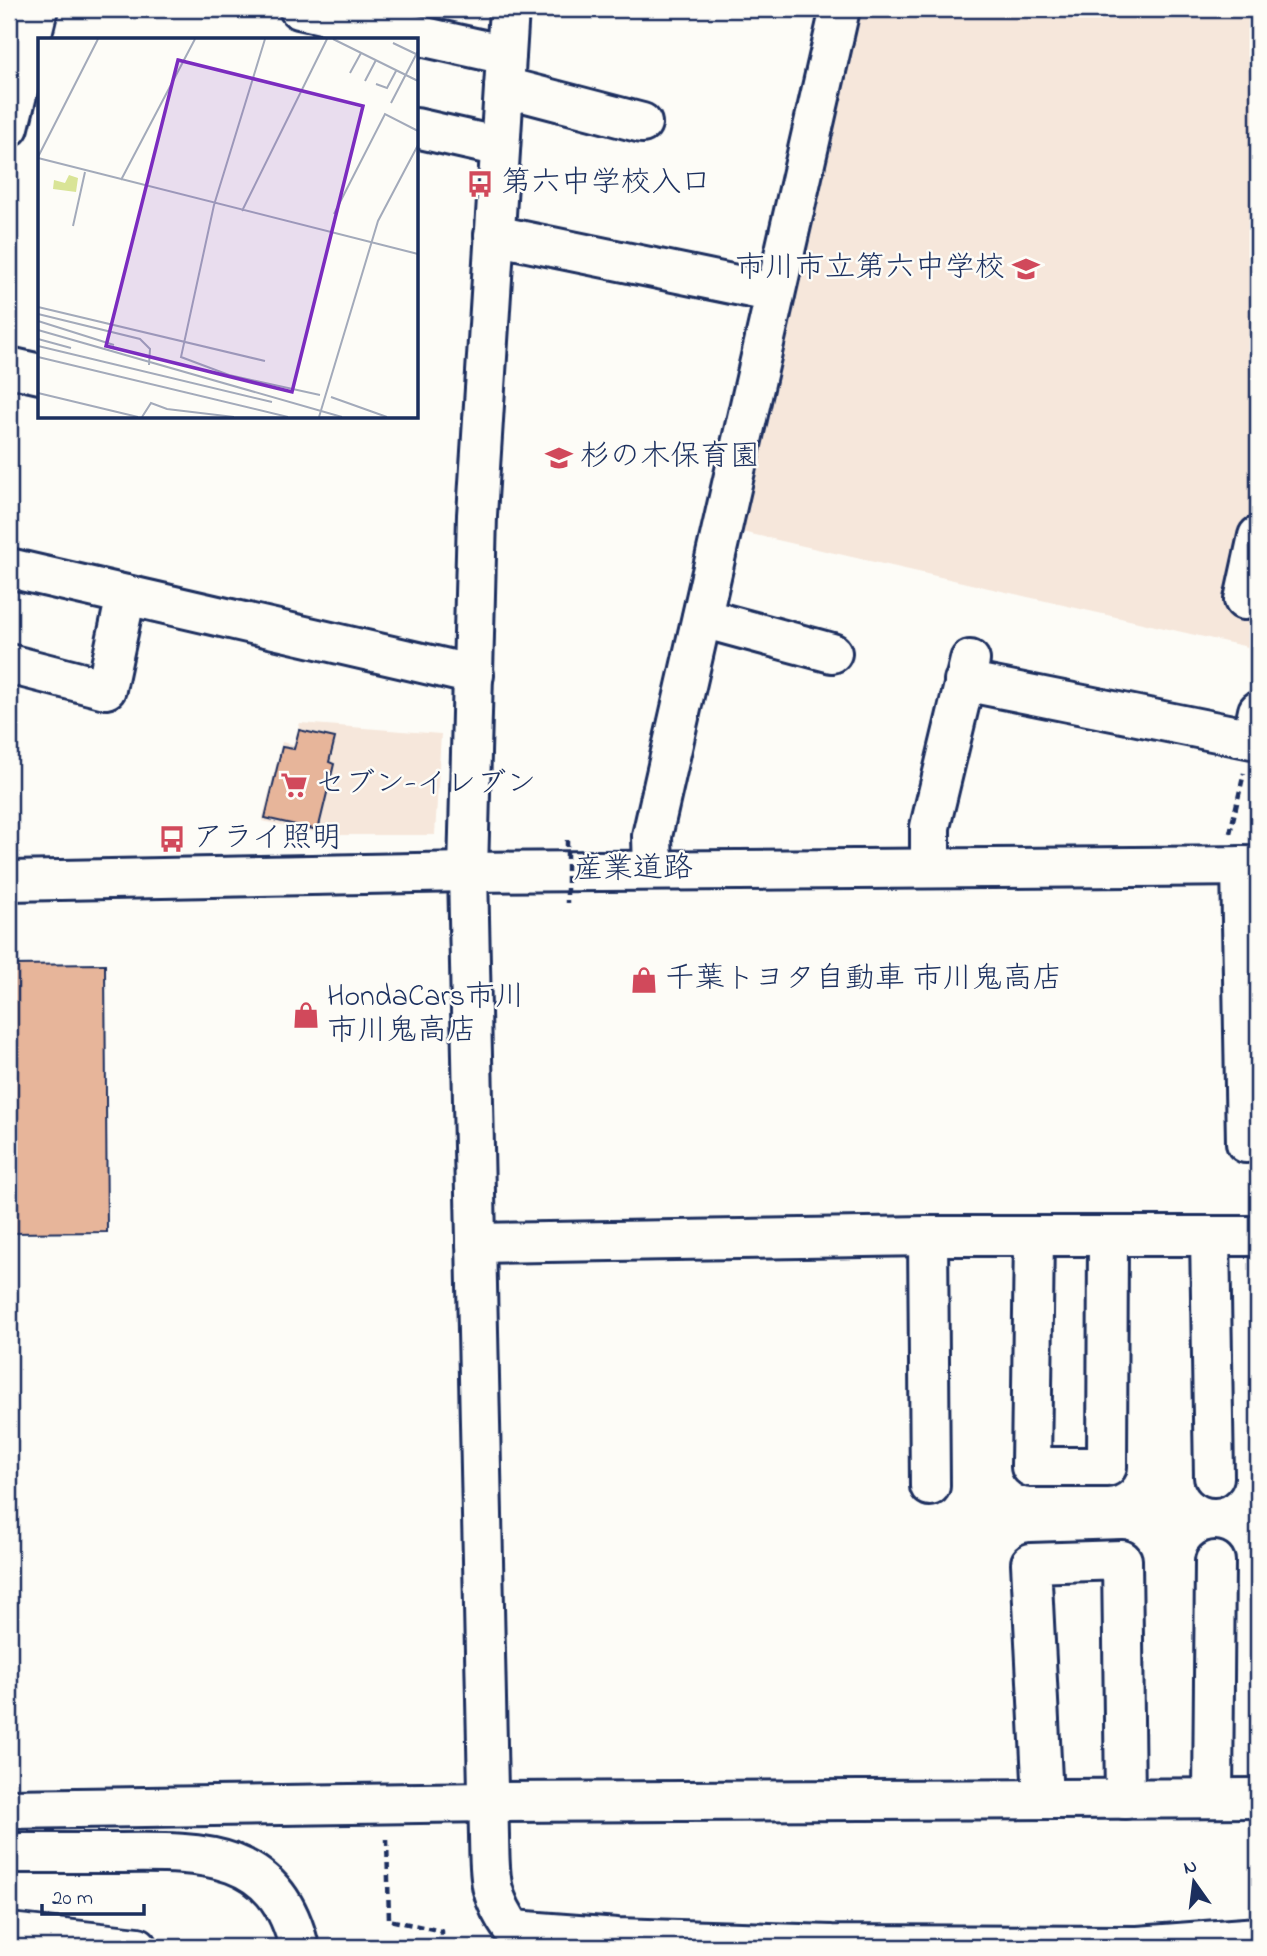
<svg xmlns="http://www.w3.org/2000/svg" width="1267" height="1956" viewBox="0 0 1267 1956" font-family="'Indie Flower','Klee One',sans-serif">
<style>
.built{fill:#f6e7db}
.building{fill:#e7b59a;stroke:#1b2f5e;stroke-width:2}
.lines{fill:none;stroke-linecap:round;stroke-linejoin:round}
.minor-casing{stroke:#1b2f5e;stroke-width:44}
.major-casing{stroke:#1b2f5e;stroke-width:44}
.highway-casing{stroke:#1b2f5e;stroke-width:44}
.path{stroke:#1b2f5e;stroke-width:4.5;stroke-dasharray:7 5;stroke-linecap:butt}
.minor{stroke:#fdfcf7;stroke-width:38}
.major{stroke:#fdfcf7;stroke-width:38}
.highway{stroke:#fdfcf7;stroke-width:38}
.path-bridge{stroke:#1b2f5e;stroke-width:4.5;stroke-dasharray:7 5;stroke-linecap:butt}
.labels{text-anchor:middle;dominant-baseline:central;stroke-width:5;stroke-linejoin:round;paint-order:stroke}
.poi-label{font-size:30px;fill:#1b2f5e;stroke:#fdfcf7;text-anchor:start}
.street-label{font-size:30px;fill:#1b2f5e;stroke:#fdfcf7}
.inset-road{fill:none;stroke:#a3aaba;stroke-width:2}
.view{fill:#7b2cbf;fill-opacity:0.15;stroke:#7b2cbf;stroke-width:3.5}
.inset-edge{fill:none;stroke:#1b2f5e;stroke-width:3.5}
</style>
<rect width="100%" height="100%" fill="#fdfcf7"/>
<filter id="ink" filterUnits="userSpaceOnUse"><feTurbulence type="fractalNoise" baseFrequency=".0143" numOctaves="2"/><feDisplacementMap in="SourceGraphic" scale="14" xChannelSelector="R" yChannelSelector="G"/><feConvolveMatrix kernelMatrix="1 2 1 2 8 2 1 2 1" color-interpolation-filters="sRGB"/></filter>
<g filter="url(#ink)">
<g class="built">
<polygon points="855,9 1258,9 1258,603 1248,647 733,530"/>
<polygon points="300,723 441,734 435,835 327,835 262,821 282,742 293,745"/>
</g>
<g class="building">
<polygon points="299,730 335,738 329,762 334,764 318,830 265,818 282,747 294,749"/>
<polygon points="105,964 107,1232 9,1233 9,965"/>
</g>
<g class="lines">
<defs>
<g id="minor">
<polyline points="299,9 506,55"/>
<path d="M 509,9 L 477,515 L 468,872 L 489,1836 C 490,1877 488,1895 513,1930 L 617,1938 L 832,1945 L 1138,1946 L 1258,1937"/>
<polyline points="504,87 642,123"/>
<polyline points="9,127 38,9"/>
<polyline points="416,128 500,147"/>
<polyline points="494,235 775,293"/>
<polyline points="9,367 40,374"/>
<polyline points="9,568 474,675"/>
<polyline points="1244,600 1258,536"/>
<polyline points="702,618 832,653"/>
<polyline points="9,664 106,689 126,595"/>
<polyline points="964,681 1252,739 1258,711"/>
<polyline points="1241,866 1246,1143"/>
<polyline points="930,867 930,827 970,660"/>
<polyline points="653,870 652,836 840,9"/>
<polyline points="928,1236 930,1486"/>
<polyline points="1034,1236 1031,1467 1107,1467 1108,1236"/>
<polyline points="1210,1236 1214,1477"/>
<polyline points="476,1243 928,1236 1258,1236"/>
<polyline points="1213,1798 1215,1561"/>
<polyline points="1043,1799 1031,1563 1122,1560 1125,1799"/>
<polyline points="9,1809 489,1802 1258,1798"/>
</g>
<polyline id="major" points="9,881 468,872 1258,866"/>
<g id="highway">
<path d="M 9,1853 C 46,1853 84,1853 121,1853 C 204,1852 277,1851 299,1947"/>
<polyline points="9,1933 138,1947"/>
</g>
</defs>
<use href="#minor" class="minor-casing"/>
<use href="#major" class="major-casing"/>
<use href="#highway" class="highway-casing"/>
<g class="path">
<polyline points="1230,833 1244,773"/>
<polyline points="387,1839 389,1920 442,1931 442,1947"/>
</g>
<use href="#minor" class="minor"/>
<use href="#major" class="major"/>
<use href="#highway" class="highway"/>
<polyline class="path-bridge" points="567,840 567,903"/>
</g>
</g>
<defs>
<symbol id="bus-bare" viewBox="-9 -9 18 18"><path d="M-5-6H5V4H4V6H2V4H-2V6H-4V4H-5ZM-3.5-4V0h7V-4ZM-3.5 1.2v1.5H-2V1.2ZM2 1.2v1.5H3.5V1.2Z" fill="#d1495b" stroke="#fdfcf7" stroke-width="2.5" paint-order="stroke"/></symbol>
<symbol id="school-bare" viewBox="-9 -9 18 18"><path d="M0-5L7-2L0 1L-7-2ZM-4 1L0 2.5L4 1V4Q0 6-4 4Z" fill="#d1495b" stroke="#fdfcf7" stroke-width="2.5" paint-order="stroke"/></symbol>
<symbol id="supermarket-bare" viewBox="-9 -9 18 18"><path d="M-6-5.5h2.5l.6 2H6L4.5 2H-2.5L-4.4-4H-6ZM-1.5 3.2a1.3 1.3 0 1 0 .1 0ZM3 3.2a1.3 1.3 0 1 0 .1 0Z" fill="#d1495b" stroke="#fdfcf7" stroke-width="2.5" paint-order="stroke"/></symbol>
<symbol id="shop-bare" viewBox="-9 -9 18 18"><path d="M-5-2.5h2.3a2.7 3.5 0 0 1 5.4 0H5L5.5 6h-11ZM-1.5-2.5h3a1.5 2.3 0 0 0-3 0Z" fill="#d1495b" stroke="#fdfcf7" stroke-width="2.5" paint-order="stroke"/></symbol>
</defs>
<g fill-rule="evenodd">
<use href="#bus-bare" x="461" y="165" width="38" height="38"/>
<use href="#school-bare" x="1007" y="250" width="38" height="38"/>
<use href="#school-bare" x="540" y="439" width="38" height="38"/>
<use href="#supermarket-bare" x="275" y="766" width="38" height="38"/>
<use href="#bus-bare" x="153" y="820" width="38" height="38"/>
<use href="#shop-bare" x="625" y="961" width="38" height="38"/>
<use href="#shop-bare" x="287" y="996" width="38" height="38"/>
</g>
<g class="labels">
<g class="poi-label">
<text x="501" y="184">第六中学校入口</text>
<text x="1005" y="269" text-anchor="end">市川市立第六中学校</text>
<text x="580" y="458">杉の木保育園</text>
<text x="315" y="785">セブン-イレブン</text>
<text x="193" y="839">アライ照明</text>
<text x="665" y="980">千葉トヨタ自動車 市川鬼高店</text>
<text x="327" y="998">HondaCars市川<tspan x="327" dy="34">市川鬼高店</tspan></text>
</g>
<g class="street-label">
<text transform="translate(633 870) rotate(-1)">産業道路</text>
</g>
</g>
<g transform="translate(38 38)">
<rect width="380" height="380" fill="#fdfcf7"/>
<path d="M 31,137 L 40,140 L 38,154 L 15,151 L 16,142 L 27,145 Z" fill="#d9e497"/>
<path class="inset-road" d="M 227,1 L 176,167 L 143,319 L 191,337 L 282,357M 295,1 L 380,43M 355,5 L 378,16M 312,35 L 323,15M 327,43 L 338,22M 338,46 L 349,50 L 358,33M 353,65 L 380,13M 0,119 L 60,1M 0,120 L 380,216M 83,142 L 157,1M 204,173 L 289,1M 296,176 L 347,76 L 380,93M 35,188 L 47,134M 0,269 L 227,323M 0,276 L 102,301 L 112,311 L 111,327M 0,283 L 76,307M 0,292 L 304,379M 0,301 L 33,310M 0,308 L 234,364M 0,319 L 250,379M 0,355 L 100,379M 293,359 L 349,379M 104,379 L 113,365 L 129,371 L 196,379M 281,379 L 340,183 L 380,107"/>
<path class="view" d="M 140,22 L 325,68 L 254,354 L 68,308 Z"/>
<rect width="380" height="380" class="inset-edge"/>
</g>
<rect width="1267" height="1956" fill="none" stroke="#fdfcf7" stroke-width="35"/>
<rect x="18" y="18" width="1232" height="1921" fill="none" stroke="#1b2f5e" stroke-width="2.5" filter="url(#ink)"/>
<g transform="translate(1194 1882) rotate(346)" stroke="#fdfcf7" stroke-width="5" paint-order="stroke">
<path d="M0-5L12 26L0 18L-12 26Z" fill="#1b2f5e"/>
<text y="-10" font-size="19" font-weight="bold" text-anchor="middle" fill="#1b2f5e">N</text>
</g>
<path d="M42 1904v10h102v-10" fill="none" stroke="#1b2f5e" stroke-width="3.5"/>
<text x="52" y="1904" font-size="21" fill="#1b2f5e" stroke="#fdfcf7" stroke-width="5" paint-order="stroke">20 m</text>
</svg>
